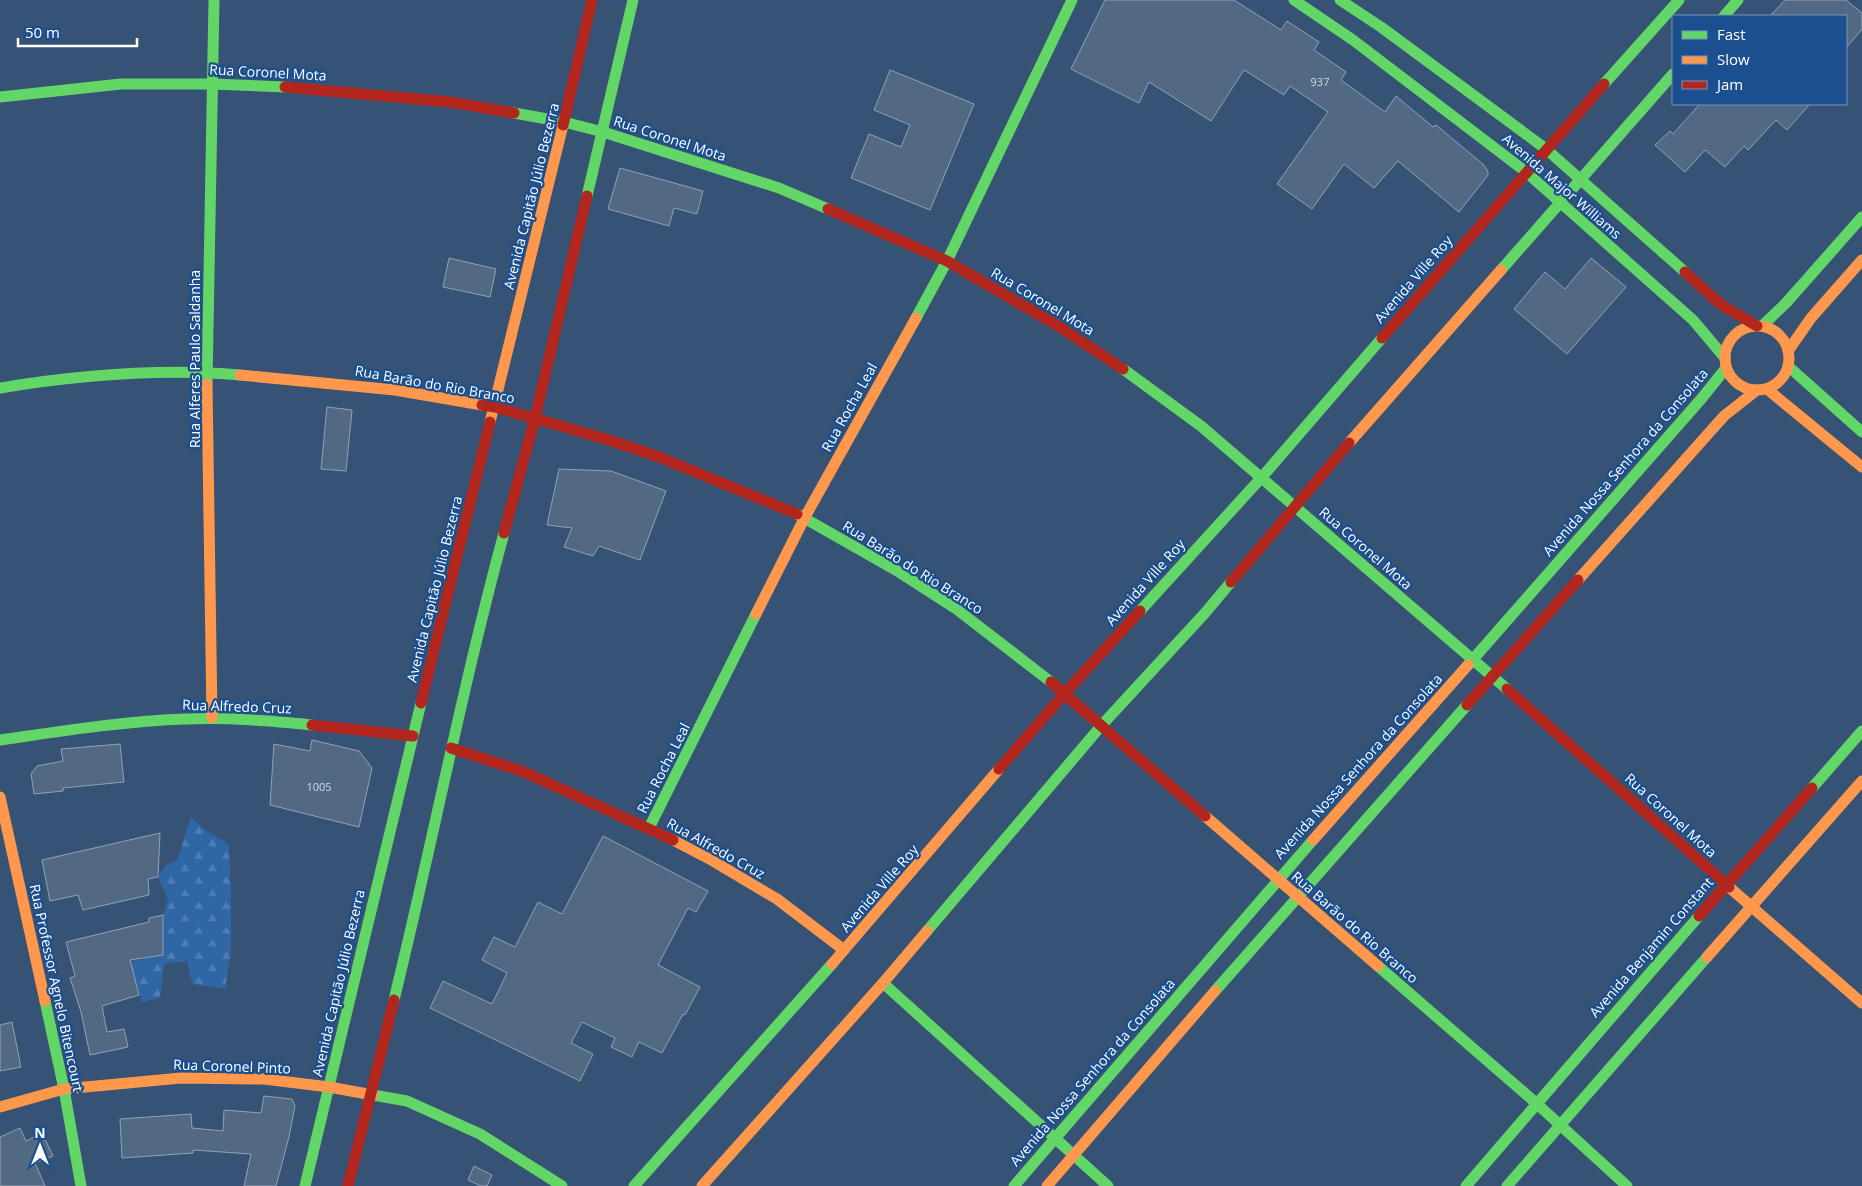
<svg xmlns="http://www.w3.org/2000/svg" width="1862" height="1186" viewBox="0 0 1862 1186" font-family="'Open Sans',sans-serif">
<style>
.forest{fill:url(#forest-firs)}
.building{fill:#526984;stroke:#92a2b6}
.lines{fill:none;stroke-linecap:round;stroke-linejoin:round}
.fast{stroke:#63d668;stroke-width:11}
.slow{stroke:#ff974d;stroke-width:11}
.jam{stroke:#b3261e;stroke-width:11}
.labels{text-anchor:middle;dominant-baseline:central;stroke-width:4.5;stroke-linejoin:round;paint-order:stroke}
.number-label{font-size:11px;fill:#d4dae0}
.street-label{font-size:14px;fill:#fff;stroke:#1b4f8f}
</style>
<defs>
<pattern id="forest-firs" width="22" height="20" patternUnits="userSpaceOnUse" patternTransform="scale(1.25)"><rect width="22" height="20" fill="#2f66a5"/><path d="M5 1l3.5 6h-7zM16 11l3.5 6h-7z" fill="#4e7db2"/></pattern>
</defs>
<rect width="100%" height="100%" fill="#365274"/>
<polygon class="forest" points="191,817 203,828 229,845 231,891 231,950 225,989 192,984 187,961 164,964 160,998 142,1002 130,962 163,955 163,915 168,899 158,877 165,866 177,860"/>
<g class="building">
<polygon points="1105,0 1234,0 1281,30 1287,21 1319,42 1314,50 1346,72 1341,80 1385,112 1396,96 1433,127 1436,125 1484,165 1488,172 1488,175 1459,212 1398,161 1374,188 1344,164 1312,209 1277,184 1328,112 1290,86 1284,95 1244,70 1211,121 1149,82 1139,103 1071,69"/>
<polygon points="1785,0 1846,0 1862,13 1862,29 1846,48 1846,16 1770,16"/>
<polygon points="890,70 974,104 930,210 851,178 869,134 901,147 910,125 874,110"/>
<polygon points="1700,104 1810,104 1787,130 1776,120 1748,150 1744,146 1725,167 1705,150 1685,172 1655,145 1670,131 1673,134"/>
<polygon points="620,168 703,191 697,214 674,208 669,226 608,209"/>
<polygon points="449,258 496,269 490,297 443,287"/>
<polygon points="1591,258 1626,287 1567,354 1514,309 1545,272 1565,289"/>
<polygon points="327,407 352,410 346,471 321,469"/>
<polygon points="559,469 611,471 666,491 640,560 599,546 593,556 564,547 572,528 547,525"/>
<polygon points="312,740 359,751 372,768 359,827 270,805 274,744 310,751"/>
<polygon points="120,744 124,782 63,788 63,791 34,794 31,774 37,766 63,761 61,749"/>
<polygon points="160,833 158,877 148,879 149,895 83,910 78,895 50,901 42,860"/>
<polygon points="603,836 708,891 696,912 688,908 658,965 700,987 685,1015 683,1014 662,1053 639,1042 632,1057 611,1047 615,1038 582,1022 571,1043 593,1054 580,1081 430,1008 443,981 492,1004 507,973 482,960 494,937 515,947 538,902 562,914"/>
<polygon points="163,915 163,955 130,960 139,995 102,1006 107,1032 124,1029 128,1047 90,1055 81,1012 70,978 75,976 66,942 149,922 149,918"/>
<polygon points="12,1022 21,1067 0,1071 0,1025"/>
<polygon points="264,1096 292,1099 295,1106 289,1137 276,1186 244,1186 251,1154 193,1150 193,1153 122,1158 120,1119 191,1114 192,1128 223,1131 224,1110 261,1113"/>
<polygon points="20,1128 26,1141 42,1133 53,1156 35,1163 45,1186 0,1186 0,1137"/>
<polygon points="474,1166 492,1175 487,1186 481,1186 468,1180"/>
</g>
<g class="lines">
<g class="fast">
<polyline points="1294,0 1353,40 1526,172 1693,320 1725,358"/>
<polyline points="1340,0 1381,27 1546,149 1685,272"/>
<polyline points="1724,16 1738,0"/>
<polyline points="1604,84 1679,0"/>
<polyline points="0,97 121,84 212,84 285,87"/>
<polyline points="514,113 564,122 603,132 779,188 828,209"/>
<polyline points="587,196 633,0"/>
<polyline points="1501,270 1673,74"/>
<polyline points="916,318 947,261 1072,0"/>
<polyline points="1762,326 1786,303 1862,217"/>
<polyline points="1788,366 1862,432"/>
<polyline points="1123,369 1201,426 1507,689"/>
<polyline points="207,384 214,0"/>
<path d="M 0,388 C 79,375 161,368 240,375"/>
<polyline points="797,514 899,572 955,608 1051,682"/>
<polyline points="1140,611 1262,477 1382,338"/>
<polyline points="1468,665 1702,398 1726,368"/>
<path d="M 0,740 C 62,731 124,721 186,719 C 228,717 270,721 312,725"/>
<polyline points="1812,788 1862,731"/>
<polyline points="649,828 756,614"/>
<polyline points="927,931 1101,726 1205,613 1231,582"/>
<polyline points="1378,966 1536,1103 1627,1186"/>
<polyline points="883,983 1108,1186"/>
<polyline points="1215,991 1467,705"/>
<path d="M 394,1000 C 432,845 462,688 504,533"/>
<polyline points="45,1001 64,1089 81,1186"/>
<polyline points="373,1095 407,1101 480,1134 562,1186"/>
<polyline points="305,1186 421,703"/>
<polyline points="634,1186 832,964"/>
<polyline points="1014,1186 1313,840"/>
<polyline points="1466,1186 1699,916"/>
<polyline points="1507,1186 1707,957"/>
</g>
<g class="slow">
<circle cx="1757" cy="358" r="32"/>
<polyline points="1788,351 1811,318 1862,260"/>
<polyline points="240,375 395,390 482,405"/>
<polyline points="207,384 212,718"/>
<polyline points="1767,389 1862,467"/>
<polyline points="490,422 563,125"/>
<polyline points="1349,443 1501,270"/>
<polyline points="1578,580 1724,416 1757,390"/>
<polyline points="756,614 805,517 916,318"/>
<polyline points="0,797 45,1001"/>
<polyline points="1205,816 1378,966"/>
<polyline points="673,840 713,861 777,899 844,950"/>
<polyline points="1313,840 1468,665"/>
<polyline points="1729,887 1862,1003"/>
<polyline points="1707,957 1862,781"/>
<polyline points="832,964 999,769"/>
<polyline points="0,1107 64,1089 181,1078 264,1079 329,1087 373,1095"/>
<polyline points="702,1186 883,983 927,931"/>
<polyline points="1047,1186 1215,991"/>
</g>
<g class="jam">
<polyline points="285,87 450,102 514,113"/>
<polyline points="563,125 592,0"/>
<polyline points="828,209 947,261 1058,326 1123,369"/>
<polyline points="1685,272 1720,304 1757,326"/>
<polyline points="1382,338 1604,84"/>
<polyline points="482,405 495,407 609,440 659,457 797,514"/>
<polyline points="504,533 535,418 587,196"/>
<polyline points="1231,582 1349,443"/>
<polyline points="1051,682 1205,816"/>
<polyline points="1507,689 1729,887"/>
<polyline points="421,703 490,422"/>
<polyline points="1467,705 1578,580"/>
<polyline points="312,725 413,736"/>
<polyline points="451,748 524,772 673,840"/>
<polyline points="999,769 1065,693 1140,611"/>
<polyline points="1699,916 1812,788"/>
<polyline points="348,1186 394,1000"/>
</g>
</g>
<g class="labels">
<g class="number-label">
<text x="1320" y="81">937</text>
<text x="319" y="786">1005</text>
</g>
<g class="street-label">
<text transform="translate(268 72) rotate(3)">Rua Coronel Mota</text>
<text transform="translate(670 138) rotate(18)">Rua Coronel Mota</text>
<text transform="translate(1562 186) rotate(41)">Avenida Major Williams</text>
<text transform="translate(531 196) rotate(-76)">Avenida Capitão Júlio Bezerra</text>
<text transform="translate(1413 279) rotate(-49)">Avenida Ville Roy</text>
<text transform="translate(1043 301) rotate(31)">Rua Coronel Mota</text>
<text transform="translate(194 359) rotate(-90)">Rua Alferes Paulo Saldanha</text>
<text transform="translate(435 384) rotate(10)">Rua Barão do Rio Branco</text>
<text transform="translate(849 407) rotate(-61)">Rua Rocha Leal</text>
<text transform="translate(1625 462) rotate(-49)">Avenida Nossa Senhora da Consolata</text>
<text transform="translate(1366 548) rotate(41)">Rua Coronel Mota</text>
<text transform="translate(913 567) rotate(32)">Rua Barão do Rio Branco</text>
<text transform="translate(1145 582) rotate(-48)">Avenida Ville Roy</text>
<text transform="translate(434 589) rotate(-76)">Avenida Capitão Júlio Bezerra</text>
<text transform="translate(237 706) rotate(2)">Rua Alfredo Cruz</text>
<text transform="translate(1358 766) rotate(-48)">Avenida Nossa Senhora da Consolata</text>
<text transform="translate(663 768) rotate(-63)">Rua Rocha Leal</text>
<text transform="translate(1671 815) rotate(42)">Rua Coronel Mota</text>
<text transform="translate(716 848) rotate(29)">Rua Alfredo Cruz</text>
<text transform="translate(879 888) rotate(-49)">Avenida Ville Roy</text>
<text transform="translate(1355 927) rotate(41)">Rua Barão do Rio Branco</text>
<text transform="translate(1651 947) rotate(-49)">Avenida Benjamin Constant</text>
<text transform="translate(338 983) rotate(-77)">Avenida Capitão Júlio Bezerra</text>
<text transform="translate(57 988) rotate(78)">Rua Professor Agnelo Bitencourt</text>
<text transform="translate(232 1066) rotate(2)">Rua Coronel Pinto</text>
<text transform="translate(1092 1072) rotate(-49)">Avenida Nossa Senhora da Consolata</text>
</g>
</g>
<rect x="1672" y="15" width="175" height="90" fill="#1b4f8f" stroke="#7695bc"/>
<rect x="1682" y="31" width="25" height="8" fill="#63d668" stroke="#7695bc"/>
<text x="1717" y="40" font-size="15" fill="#ffffff">Fast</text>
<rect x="1682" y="56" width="25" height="8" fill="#ff974d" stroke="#7695bc"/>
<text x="1717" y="65" font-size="15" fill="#ffffff">Slow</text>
<rect x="1682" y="81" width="25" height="8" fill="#b3261e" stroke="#7695bc"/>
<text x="1717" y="90" font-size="15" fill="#ffffff">Jam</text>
<g transform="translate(40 1146)" stroke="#1b4f8f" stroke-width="4" paint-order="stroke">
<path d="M0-4L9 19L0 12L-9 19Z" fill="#ffffff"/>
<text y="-8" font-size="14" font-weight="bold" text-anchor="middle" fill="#ffffff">N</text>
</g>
<path d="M18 38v8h119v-8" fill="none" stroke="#ffffff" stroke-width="2.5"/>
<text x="25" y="38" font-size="15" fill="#ffffff" stroke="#1b4f8f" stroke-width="4" paint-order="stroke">50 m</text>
</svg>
